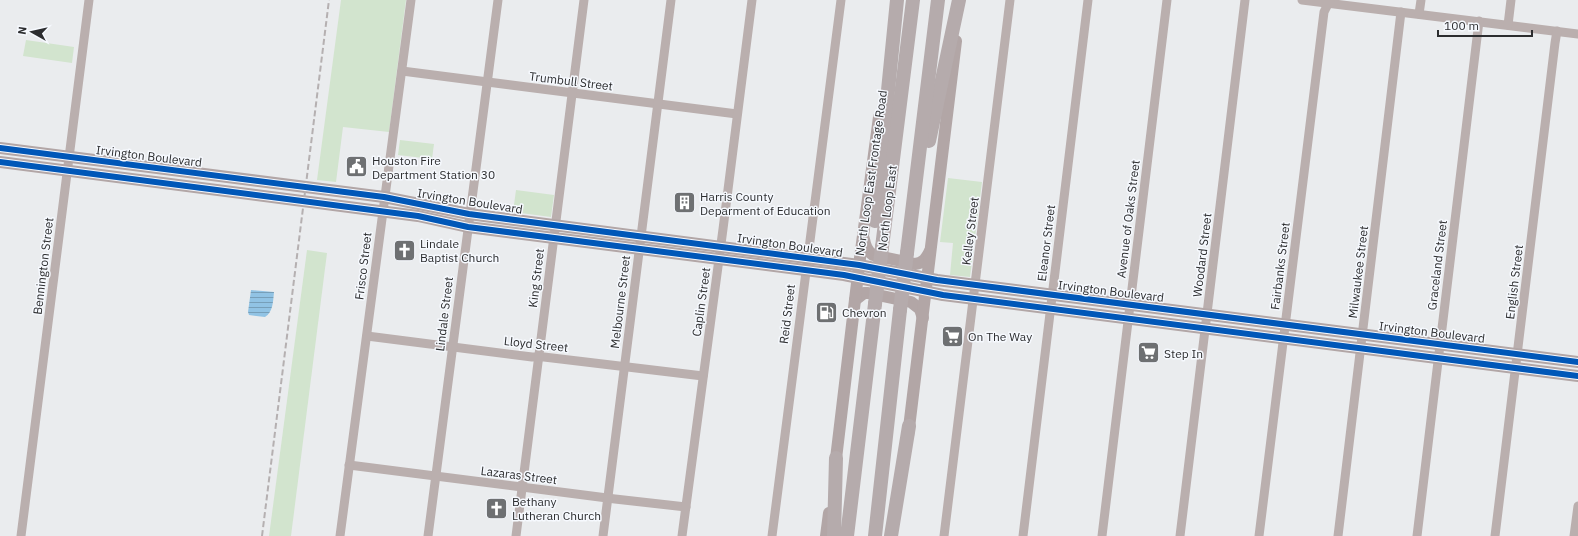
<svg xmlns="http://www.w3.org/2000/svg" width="1578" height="536" viewBox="0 0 1578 536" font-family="'IBM Plex Sans',sans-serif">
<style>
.green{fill:#d2e4ce}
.water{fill:url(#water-rules)}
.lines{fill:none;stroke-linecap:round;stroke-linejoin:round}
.minor{stroke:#baafae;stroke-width:9}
.major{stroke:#b2a6a6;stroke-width:12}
.highway{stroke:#b5abac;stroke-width:14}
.rail{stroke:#b5b0b1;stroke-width:2;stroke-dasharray:6 3;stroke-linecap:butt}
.highway-bridge{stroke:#b5abac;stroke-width:14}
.cycleway-casing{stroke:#f6f9fe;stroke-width:8}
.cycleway{stroke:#0057b8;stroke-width:6}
.labels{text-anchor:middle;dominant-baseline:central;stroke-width:3;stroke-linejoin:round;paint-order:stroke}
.street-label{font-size:12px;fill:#2c2d2f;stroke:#f6f9fe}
.poi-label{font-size:12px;fill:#2c2d2f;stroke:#f6f9fe;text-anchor:start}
</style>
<defs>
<pattern id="water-rules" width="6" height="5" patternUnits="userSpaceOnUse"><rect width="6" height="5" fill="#91c3e4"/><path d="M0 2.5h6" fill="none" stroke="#779fb9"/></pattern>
</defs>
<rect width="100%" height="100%" fill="#eaecee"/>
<g class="green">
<polygon points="341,0 406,0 389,132 343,127 336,182 317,180"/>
<polygon points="26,40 74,47 72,63 23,56"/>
<polygon points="400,140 434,144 432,159 398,155"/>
<polygon points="948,178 982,182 970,277 950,275 953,243 940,242"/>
<polygon points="516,190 554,195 551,217 513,212"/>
<polygon points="307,250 327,253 291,536 269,536"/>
</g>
<path class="water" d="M 251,290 L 274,292 C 273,302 273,312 265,317 L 249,315 L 248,312 Z"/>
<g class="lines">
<g class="minor">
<polyline points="1302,0 1578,34"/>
<polyline points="1419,14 1421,0"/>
<polyline points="1508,25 1511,0"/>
<polyline points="402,71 737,114"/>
<polyline points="367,336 532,357 544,357 703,376"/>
<polyline points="349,465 615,499 686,507"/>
<polyline points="21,536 89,0"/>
<polyline points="340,536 411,0"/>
<polyline points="428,536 498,0"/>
<polyline points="516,536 584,0"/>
<polyline points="603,536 671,0"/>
<polyline points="682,536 723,229 752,0"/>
<polyline points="772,536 841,0"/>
<polyline points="944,536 1010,0"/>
<polyline points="1023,536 1088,0"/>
<polyline points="1102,536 1167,0"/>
<polyline points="1180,536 1245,0"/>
<polyline points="1259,536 1324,12 1330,0"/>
<polyline points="1338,536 1401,12"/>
<polyline points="1417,536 1479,21"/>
<polyline points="1495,536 1555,43 1557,31"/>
<polyline points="1574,536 1578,506"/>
</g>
<g class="major">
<polyline points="0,148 384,197 469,214 859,265 937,280 976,285 1578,362"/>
<polyline points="0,162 418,216 468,227 844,275 943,295 1578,376"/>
<path d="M 864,239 C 865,246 867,251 873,255 L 915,264 C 923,263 926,259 930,251"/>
<polyline points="855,300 864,293 868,293 911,302 920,309 923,318"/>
<polyline points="908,436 956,41"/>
<polyline points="835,467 860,258 879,117"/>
<polyline points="826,536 829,513"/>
</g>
<g class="highway">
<polyline points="929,141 959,0"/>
<polyline points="875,221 897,0"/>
<polyline points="882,247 913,0"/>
<polyline points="907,253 938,0"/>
<polyline points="834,536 836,458"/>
<polyline points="847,536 875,304"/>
<polyline points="875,536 900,310"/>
<polyline points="891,536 909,426"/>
</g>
<polyline class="rail" points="262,536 329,0"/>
<g class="highway-bridge">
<polyline points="875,304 882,247"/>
<polyline points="900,310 907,253"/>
</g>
<defs>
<g id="cycleway">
<polyline points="0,148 384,197 469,214 859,265 937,280 976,285 1578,362"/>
<polyline points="0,162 418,216 468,227 844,275 943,295 1578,376"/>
</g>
</defs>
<use href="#cycleway" class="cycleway-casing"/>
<use href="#cycleway" class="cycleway"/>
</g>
<defs>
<symbol id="civic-square" viewBox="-11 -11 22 22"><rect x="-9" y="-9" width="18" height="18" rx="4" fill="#6e7072" stroke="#f6f9fe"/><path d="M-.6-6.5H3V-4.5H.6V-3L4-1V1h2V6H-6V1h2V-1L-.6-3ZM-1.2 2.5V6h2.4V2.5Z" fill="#fff"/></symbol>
<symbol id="building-square" viewBox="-11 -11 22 22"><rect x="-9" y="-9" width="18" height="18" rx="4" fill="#6e7072" stroke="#f6f9fe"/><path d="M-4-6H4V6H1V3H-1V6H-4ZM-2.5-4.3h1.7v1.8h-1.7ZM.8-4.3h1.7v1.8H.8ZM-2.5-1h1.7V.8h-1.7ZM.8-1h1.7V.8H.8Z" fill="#fff"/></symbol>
<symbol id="church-square" viewBox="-11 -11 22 22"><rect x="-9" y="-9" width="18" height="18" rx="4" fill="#6e7072" stroke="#f6f9fe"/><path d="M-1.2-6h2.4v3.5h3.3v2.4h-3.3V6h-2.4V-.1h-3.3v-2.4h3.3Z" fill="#fff"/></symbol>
<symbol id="fuel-square" viewBox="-11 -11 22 22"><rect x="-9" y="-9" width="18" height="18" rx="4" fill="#6e7072" stroke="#f6f9fe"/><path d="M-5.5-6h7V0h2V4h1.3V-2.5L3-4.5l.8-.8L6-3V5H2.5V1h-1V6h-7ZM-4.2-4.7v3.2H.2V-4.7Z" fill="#fff"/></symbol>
<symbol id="supermarket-square" viewBox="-11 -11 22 22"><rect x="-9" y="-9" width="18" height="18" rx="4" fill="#6e7072" stroke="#f6f9fe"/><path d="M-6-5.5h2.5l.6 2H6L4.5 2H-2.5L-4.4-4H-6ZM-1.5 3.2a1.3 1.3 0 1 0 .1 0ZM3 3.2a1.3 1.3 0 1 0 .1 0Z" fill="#fff"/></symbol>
</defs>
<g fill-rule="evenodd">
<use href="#civic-square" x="344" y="154" width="25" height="25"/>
<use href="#building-square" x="672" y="190" width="25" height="25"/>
<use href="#church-square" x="392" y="238" width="25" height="25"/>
<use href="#fuel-square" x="814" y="300" width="25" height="25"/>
<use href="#supermarket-square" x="940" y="324" width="25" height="25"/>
<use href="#supermarket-square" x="1136" y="340" width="25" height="25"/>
<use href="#church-square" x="484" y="496" width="25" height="25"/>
</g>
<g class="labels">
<g class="street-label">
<text transform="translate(571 81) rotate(7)">Trumbull Street</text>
<text transform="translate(149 156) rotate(7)">Irvington Boulevard</text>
<text transform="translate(871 173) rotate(-82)">North Loop East Frontage Road</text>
<text transform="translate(470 201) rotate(9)">Irvington Boulevard</text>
<text transform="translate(887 208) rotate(-83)">North Loop East</text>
<text transform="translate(1128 219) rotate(-83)">Avenue of Oaks Street</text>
<text transform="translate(970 231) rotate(-83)">Kelley Street</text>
<text transform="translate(1046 243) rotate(-83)">Eleanor Street</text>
<text transform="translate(790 245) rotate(8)">Irvington Boulevard</text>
<text transform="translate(1202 255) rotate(-83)">Woodard Street</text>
<text transform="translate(1437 265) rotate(-83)">Graceland Street</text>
<text transform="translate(43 266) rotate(-83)">Bennington Street</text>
<text transform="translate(363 266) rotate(-83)">Frisco Street</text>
<text transform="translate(1280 266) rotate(-83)">Fairbanks Street</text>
<text transform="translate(1358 272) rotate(-83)">Milwaukee Street</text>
<text transform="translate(536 278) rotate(-83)">King Street</text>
<text transform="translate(1514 282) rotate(-83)">English Street</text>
<text transform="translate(1111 291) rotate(7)">Irvington Boulevard</text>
<text transform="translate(620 302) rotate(-83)">Melbourne Street</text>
<text transform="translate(701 302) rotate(-82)">Caplin Street</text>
<text transform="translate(444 314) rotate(-83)">Lindale Street</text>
<text transform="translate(787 314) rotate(-83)">Reid Street</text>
<text transform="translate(1432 332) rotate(7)">Irvington Boulevard</text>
<text transform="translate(536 344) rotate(6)">Lloyd Street</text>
<text transform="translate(519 475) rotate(7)">Lazaras Street</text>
</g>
<g class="poi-label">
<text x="372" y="160">Houston Fire<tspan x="372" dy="14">Department Station 30</tspan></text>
<text x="700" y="196">Harris County<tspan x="700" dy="14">Deparment of Education</tspan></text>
<text x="420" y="243">Lindale<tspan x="420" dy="14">Baptist Church</tspan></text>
<text x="842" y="312">Chevron</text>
<text x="968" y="336">On The Way</text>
<text x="1164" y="353">Step In</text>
<text x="512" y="501">Bethany<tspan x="512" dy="14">Lutheran Church</tspan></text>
</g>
</g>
<g transform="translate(32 32) rotate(278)" stroke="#f6f9fe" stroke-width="3" paint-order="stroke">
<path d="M0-3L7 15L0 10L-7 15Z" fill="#2c2d2f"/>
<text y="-6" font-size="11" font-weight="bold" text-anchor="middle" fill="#2c2d2f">N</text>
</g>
<path d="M1438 30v6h94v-6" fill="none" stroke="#2c2d2f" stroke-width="2"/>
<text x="1444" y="30" font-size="12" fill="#2c2d2f" stroke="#f6f9fe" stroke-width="3" paint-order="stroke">100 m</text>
</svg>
